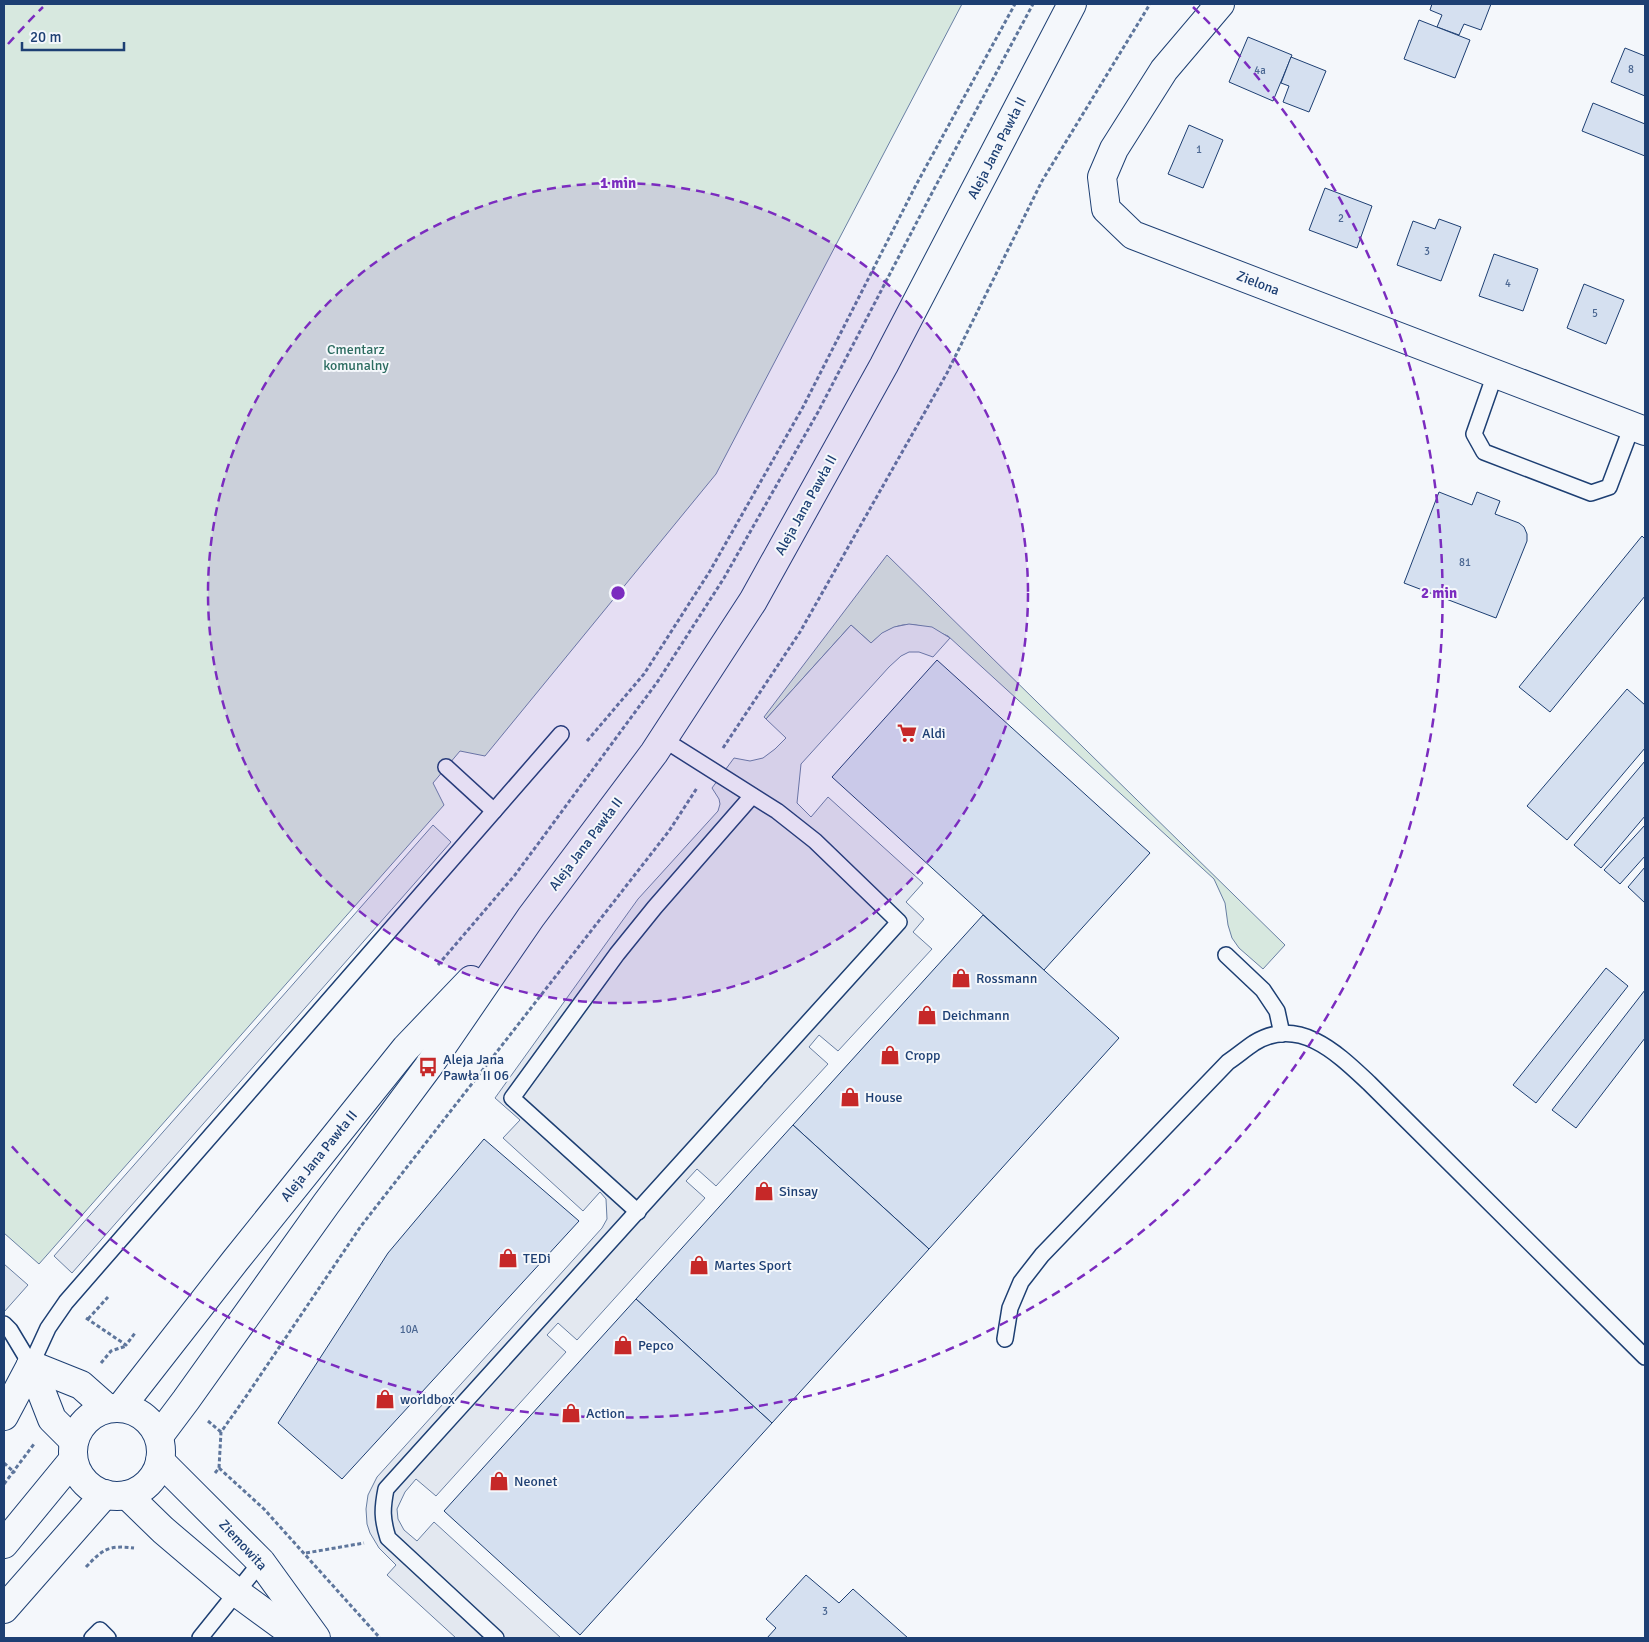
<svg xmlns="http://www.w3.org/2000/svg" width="1649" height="1642" viewBox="0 0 1649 1642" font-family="Signika,sans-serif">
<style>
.green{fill:#d7e8df;stroke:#687fa3}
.parking{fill:#e3e8f0;stroke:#687fa3}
.building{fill:#d5e0f0;stroke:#1d3f73}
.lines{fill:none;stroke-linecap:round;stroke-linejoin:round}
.lane-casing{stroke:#1d3f73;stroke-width:18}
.street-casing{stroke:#1d3f73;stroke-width:30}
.secondary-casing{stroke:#1d3f73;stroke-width:30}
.path{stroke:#5e769c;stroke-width:3;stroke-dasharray:4 2.5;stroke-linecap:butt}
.lane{stroke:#f4f7fb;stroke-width:15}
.street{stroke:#f4f7fb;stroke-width:28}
.secondary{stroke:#f4f7fb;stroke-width:28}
.ring{fill:none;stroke:#7b2cbf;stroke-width:2.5;stroke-dasharray:9 6}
.labels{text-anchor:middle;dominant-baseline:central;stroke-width:4;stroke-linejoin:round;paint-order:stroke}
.number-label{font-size:11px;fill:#4b6792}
.street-label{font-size:14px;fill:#1d3f73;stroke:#f4f7fb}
.park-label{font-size:14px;fill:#2c6c60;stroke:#f4f7fb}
.poi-label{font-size:14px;fill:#1d3f73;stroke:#f4f7fb;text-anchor:start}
.centre{fill:#7b2cbf;stroke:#f4f7fb;stroke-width:2.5}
.ring-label{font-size:15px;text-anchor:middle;font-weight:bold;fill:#7b2cbf;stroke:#f4f7fb;stroke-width:4;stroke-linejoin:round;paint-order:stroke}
</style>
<rect width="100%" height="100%" fill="#f4f7fb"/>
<g class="green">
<polygon points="4,4 962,4 716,474 485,756 460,751 433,783 444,805 39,1264 4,1233"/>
<path d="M 887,555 L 1285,945 L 1263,969 L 1239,948 L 1232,938 L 1228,925 L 1225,903 L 1214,879 L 948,636 C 914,622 901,617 871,643 L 851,625 L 766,719 L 764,717 Z"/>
</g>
<g class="parking">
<polygon points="909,624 932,627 950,638 933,657 919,652 909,652 901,656 889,667 801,764 797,803 811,817 828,797 923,883 906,902 924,919 913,932 932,949 838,1051 819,1035 809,1047 828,1064 716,1186 697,1169 686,1181 705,1198 577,1340 558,1323 547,1335 566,1352 436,1496 416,1479 405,1492 397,1509 398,1519 404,1530 417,1541 434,1522 561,1638 456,1638 387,1575 396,1565 379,1548 370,1533 367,1524 366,1509 368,1495 377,1477 602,1228 607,1219 606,1199 600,1192 583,1211 503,1138 520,1120 495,1098 638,899 718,811 720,804 719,799 712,788 734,758 750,761 763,758 775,749 786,738 766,719 851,625 871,643 882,633 894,627"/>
<polygon points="433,825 451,842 72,1273 54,1256"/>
<polygon points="4,1264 28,1285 4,1312"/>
</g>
<g class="building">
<polygon points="1432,4 1491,4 1481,30 1464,24 1459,35 1437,27 1442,15 1430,10"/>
<polygon points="1419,20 1470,40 1455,78 1404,59"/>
<polygon points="1248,37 1292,55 1273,101 1229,82"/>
<polygon points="1625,48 1645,56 1645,96 1611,82"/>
<polygon points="1291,57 1326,71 1309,112 1283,102 1289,86 1281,83"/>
<polygon points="1593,103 1645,124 1645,156 1582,131"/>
<polygon points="1189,125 1223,140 1203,188 1168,174"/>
<polygon points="1325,188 1372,206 1357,248 1309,230"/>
<polygon points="1439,219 1461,227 1441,281 1397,265 1413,221 1435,229"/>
<polygon points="1494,254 1538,269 1523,311 1479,296"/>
<polygon points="1584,284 1624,300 1606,344 1567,328"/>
<polygon points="1439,492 1472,505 1477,492 1500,501 1495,514 1519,523 1524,527 1527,534 1527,541 1496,618 1404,583"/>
<polygon points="1642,536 1645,539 1645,596 1550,712 1519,687"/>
<polygon points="937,660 1150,853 1044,970 832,777"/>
<polygon points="1627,689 1645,705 1645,748 1567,840 1527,806"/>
<polygon points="1645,761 1645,816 1601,868 1574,845"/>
<polygon points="1645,825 1645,856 1620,884 1604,870"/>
<polygon points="1645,867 1645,903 1628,887"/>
<polygon points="983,915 1119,1038 929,1249 793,1125"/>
<polygon points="1606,968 1628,986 1536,1103 1513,1085"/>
<polygon points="1645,990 1645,1038 1576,1128 1552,1110"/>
<polygon points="793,1125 929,1249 772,1423 636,1299"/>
<polygon points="484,1139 579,1221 342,1479 278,1423 388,1253"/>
<polygon points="636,1299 772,1423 580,1635 444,1511"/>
<polygon points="806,1575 839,1603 853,1589 908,1638 767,1638 776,1628 766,1619"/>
</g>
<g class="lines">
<defs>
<g id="lane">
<polyline points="1495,374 1474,434 1484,452 1591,493 1609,487 1632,426"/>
<polyline points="446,767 494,811"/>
<polyline points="1226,955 1263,990 1277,1011 1282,1034"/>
<polyline points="638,1212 512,1098 617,954 655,907 752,796"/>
<polyline points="4,1324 10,1330 31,1365"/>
<path d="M 1005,1339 L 1010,1308 L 1021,1282 L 1042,1255 L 1228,1062 C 1237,1056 1245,1049 1254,1043 C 1299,1015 1338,1054 1369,1083 L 1645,1357"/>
<polyline points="31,1365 48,1328 66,1302 561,734"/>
<polyline points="92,1638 100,1630 108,1638"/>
<polyline points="200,1638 261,1562"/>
<path d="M 496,1638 L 388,1538 C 382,1519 382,1509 386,1489 L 899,922 L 815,841 L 777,811 L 663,739"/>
</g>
<g id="street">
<polyline points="1220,4 1164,70 1114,149 1102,177 1106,209 1133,235 1645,431"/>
<polyline points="31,1365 52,1419 74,1441"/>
<polyline points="31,1365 81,1385 107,1408"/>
<polyline points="4,1416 31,1365"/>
</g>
<g id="secondary">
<polyline points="121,1407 235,1261 406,1048 471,980"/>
<circle cx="117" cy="1452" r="44"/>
<polyline points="159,1436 186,1400 326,1204 428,1067 531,917 654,753 753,601 884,365 1072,4"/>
<polyline points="160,1461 261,1562 316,1638"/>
<polyline points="127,1495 163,1530 236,1592 299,1638"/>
<polyline points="4,1544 73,1460"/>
<polyline points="4,1609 105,1494"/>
</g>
</defs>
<use href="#lane" class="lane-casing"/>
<use href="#street" class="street-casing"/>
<use href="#secondary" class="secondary-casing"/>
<g class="path">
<polyline points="587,741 644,674 710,571 803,407 916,185 1015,4"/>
<polyline points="723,748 800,632 947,373 1042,181 1150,4"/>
<polyline points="438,965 515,875 658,681 724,578 818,412 933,191 1033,4"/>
<polyline points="86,1318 126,1345 135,1333"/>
<polyline points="88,1319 108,1297"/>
<polyline points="101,1363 111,1351 126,1346"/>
<polyline points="208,1421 221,1432"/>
<polyline points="4,1463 15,1473"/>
<polyline points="219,1468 264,1509 380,1638"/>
<polyline points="215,1473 219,1468 221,1432 245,1398 361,1226 669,831 697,788"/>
<polyline points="4,1484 34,1444"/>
<polyline points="306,1553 364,1543"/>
<path d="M 86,1567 C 103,1549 108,1545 134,1548"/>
</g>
<use href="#lane" class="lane"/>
<use href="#street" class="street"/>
<use href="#secondary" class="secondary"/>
</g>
<circle cx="618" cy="593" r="410" fill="#7b2cbf" fill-opacity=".12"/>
<g class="ring">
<circle cx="618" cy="593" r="410"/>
<path d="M8 44A821 821 0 0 1 43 7M1193 7A821 821 0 1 1 8 1142"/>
</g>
<defs>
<symbol id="supermarket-bare" viewBox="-9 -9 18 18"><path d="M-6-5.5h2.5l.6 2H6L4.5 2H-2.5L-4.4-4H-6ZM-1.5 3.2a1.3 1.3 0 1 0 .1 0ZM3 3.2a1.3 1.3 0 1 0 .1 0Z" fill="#c62828" stroke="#f4f7fb" stroke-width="2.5" paint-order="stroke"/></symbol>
<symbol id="shop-bare" viewBox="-9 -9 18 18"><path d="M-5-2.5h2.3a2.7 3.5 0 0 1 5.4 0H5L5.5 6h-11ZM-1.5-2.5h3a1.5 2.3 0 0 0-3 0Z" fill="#c62828" stroke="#f4f7fb" stroke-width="2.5" paint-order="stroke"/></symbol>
<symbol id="bus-bare" viewBox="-9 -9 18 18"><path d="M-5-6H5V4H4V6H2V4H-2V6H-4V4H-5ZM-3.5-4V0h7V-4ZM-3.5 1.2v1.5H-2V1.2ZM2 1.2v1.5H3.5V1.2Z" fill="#c62828" stroke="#f4f7fb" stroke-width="2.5" paint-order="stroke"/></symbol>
</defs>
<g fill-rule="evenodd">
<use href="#supermarket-bare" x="893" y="719" width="28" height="28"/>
<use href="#shop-bare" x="947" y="964" width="28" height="28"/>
<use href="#shop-bare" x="913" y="1001" width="28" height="28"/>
<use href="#shop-bare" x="876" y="1041" width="28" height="28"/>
<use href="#bus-bare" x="414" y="1053" width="28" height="28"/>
<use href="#shop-bare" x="836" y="1083" width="28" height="28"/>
<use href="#shop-bare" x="750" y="1177" width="28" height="28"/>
<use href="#shop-bare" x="494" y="1244" width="28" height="28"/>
<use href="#shop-bare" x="685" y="1251" width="28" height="28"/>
<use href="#shop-bare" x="609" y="1331" width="28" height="28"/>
<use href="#shop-bare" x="371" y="1385" width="28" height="28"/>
<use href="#shop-bare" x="557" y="1399" width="28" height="28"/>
<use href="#shop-bare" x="485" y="1467" width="28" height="28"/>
</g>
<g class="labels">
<g class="number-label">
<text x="1631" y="69">8</text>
<text x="1260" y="70">4a</text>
<text x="1199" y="149">1</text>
<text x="1341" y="218">2</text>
<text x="1427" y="251">3</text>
<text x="1508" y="283">4</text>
<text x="1595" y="313">5</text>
<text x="1465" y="562">81</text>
<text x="409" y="1329">10A</text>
<text x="825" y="1611">3</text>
</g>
<g class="street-label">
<text transform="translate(997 148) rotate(-63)">Aleja Jana Pawła II</text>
<text transform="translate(1258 283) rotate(21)">Zielona</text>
<text transform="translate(806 505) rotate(-61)">Aleja Jana Pawła II</text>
<text transform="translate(586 844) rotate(-53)">Aleja Jana Pawła II</text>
<text transform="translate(319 1156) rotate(-51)">Aleja Jana Pawła II</text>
<text transform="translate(243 1545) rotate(47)">Ziemowita</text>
</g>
<g class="park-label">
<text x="356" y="349">Cmentarz<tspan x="356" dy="16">komunalny</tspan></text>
</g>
<g class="poi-label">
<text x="922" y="733">Aldi</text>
<text x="976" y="978">Rossmann</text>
<text x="942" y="1015">Deichmann</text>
<text x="905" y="1055">Cropp</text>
<text x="443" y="1059">Aleja Jana<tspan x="443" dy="16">Pawła II 06</tspan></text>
<text x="865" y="1097">House</text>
<text x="779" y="1191">Sinsay</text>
<text x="523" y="1258">TEDi</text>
<text x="714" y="1265">Martes Sport</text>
<text x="638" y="1345">Pepco</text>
<text x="400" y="1399">worldbox</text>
<text x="586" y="1413">Action</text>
<text x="514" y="1481">Neonet</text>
</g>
</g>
<circle cx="618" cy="593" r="8" class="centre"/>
<g class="ring-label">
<text x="618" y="188">1 min</text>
<text x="1439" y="598">2 min</text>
</g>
<rect width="1649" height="1642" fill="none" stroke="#1d3f73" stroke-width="10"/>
<path d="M22 42v8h102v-8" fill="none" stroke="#1d3f73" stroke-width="2.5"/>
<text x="30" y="42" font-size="15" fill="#1d3f73" stroke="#f4f7fb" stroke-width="4" paint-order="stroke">20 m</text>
</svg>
